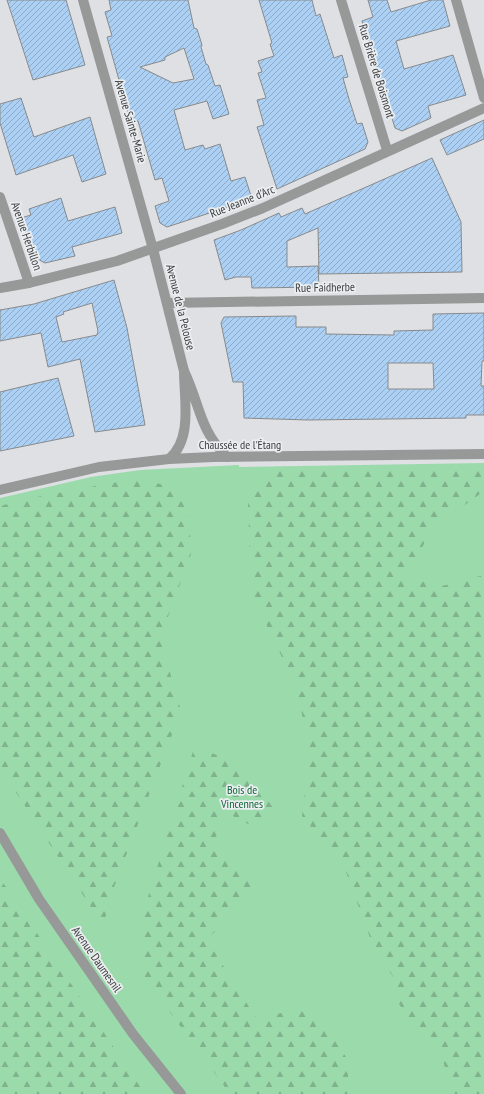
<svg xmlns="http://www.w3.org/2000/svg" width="484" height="1094" viewBox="0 0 484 1094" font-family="'PT Sans Narrow',sans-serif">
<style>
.green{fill:#9adaab}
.forest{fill:url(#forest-firs)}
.building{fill:url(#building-hatch);stroke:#888a8c;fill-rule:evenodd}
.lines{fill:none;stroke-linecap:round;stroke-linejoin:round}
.minor{stroke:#979898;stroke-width:10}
.labels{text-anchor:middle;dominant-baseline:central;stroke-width:3.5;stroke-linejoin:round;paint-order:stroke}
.street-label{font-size:12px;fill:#3c3d3e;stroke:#ebeef0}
.park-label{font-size:12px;fill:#0e6535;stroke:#ebeef0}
</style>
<defs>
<pattern id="forest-firs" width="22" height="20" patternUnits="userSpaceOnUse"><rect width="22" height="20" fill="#9adaab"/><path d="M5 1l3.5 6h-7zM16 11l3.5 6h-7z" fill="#7fb28d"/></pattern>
<pattern id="building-hatch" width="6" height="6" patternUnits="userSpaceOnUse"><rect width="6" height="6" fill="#abd0f4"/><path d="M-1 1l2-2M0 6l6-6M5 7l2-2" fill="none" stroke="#8caac7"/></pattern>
</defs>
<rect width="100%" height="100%" fill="#dee0e3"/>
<polygon class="green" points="484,463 484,1094 0,1094 0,498 91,477 140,470 239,465 239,467"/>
<g class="forest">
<polygon points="481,469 484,471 484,491 433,528 405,578 442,586 484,575 484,1094 453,1094 443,1061 398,1003 398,983 376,954 345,869 302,816 310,749 295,684 251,593 248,501 277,471"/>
<polygon points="139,478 188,492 191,554 160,638 181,711 108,903 104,927 0,768 0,506 26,499"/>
<polygon points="195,745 246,769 275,811 262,831 223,811 214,845 241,867 253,890 207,940 256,1018 312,1007 346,1057 350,1094 230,1094 145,978 141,928 148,897"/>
<polygon points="0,878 145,1094 0,1094"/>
</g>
<g class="building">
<polygon points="7,0 66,0 85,65 33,80"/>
<path d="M 109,0 L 188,0 L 194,28 L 197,29 L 202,45 L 201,47 L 206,64 L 208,65 L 215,86 L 220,85 L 229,114 L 213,119 L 207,101 L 174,110 L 185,150 L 203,145 L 205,149 L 220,144 L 231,181 L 245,177 L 252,199 L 167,227 L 160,223 L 155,206 L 169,201 L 162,178 L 155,180 L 138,121 L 131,123 L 107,37 L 112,36 L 105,12 L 111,10 ZM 184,48 L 194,79 L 173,83 L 140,67 L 165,60 L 165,57 Z"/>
<polygon points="259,0 312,0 316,16 320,14 334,58 342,55 348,77 343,78 349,99 357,124 362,123 368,142 365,149 277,189 257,127 264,125 257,100 266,98 258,73 262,72 258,61 274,56 270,44 272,43"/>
<polygon points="368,0 387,0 391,12 431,0 443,0 450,26 396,41 404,69 453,55 466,95 428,106 431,118 402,131 395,128 362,21 373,17"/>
<polygon points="21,98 34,137 90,117 106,174 82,182 73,155 16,175 0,123 0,104"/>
<polygon points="484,120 484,139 447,155 440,140"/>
<polygon points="432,158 461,222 462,272 319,274 318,228 287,241 287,267 318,266 319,287 252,288 251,277 236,277 225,280 214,240 241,230 279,213 281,217 302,208 305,214"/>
<polygon points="61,198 68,221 115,207 122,233 72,247 75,256 45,263 34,257 21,218 31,215 29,209"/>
<path d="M 114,280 L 127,328 L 145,425 L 95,432 L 80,359 L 48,367 L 41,333 L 0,341 L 0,310 L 34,304 ZM 92,303 L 98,331 L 97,335 L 62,342 L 56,317 L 64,314 L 63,312 Z"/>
<path d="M 484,313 L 484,361 L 482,361 L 481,386 L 484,386 L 484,415 L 466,415 L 466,418 L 308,420 L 244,418 L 243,382 L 233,382 L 221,323 L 224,317 L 296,316 L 296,327 L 326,327 L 326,334 L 394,335 L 394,331 L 433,330 L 433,314 ZM 388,363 L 433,363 L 434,389 L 388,389 Z"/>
<polygon points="58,378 74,436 0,451 0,392"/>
</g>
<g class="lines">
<g class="minor">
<polyline points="83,0 153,249 184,371"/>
<polyline points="341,0 387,150"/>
<polyline points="456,0 484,98"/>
<polyline points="0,197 29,283"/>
<polyline points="0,288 29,283 117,261 222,224 263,208 484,108"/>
<polyline points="167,303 484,298"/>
<path d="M 169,459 C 193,439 184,399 184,371 C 200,404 199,430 227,457"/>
<polyline points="0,490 99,467 169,459 213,457 484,454"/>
<polyline points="0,833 39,899 133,1034 181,1094"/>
</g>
</g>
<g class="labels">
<g class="street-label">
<text transform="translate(377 71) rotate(73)">Rue Brière de Boismont</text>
<text transform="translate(131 121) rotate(74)">Avenue Sainte-Marie</text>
<text transform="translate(242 201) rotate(-22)">Rue Jeanne d'Arc</text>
<text transform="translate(27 236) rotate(71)">Avenue Herbillon</text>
<text transform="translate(325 287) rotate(-1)">Rue Faidherbe</text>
<text transform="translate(181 307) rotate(76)">Avenue de la Pelouse</text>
<text x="240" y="444">Chaussée de l'Étang</text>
<text transform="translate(97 959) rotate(55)">Avenue Daumesnil</text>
</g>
<g class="park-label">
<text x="242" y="789">Bois de<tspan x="242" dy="14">Vincennes</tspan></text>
</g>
</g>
</svg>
